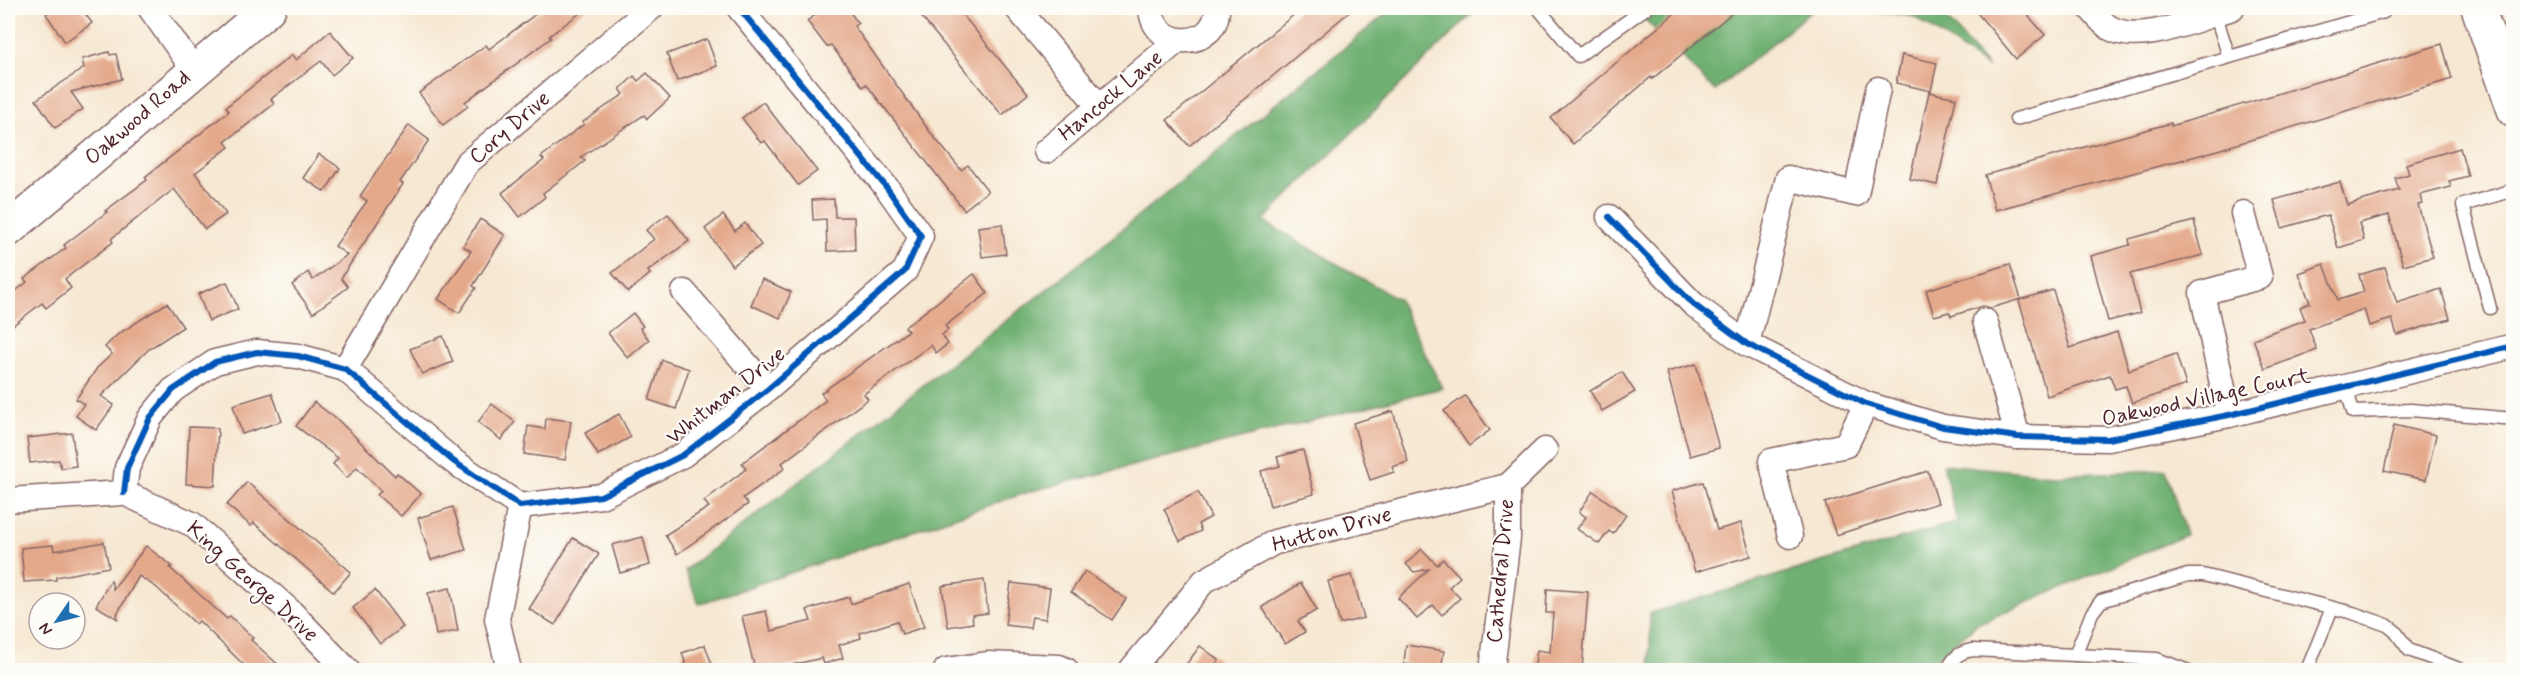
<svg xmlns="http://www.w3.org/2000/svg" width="2521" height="678" viewBox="0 0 2521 678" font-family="Mynerve,sans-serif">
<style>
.forest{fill:#70b072;stroke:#5d684e;stroke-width:1.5}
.building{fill:#e4a98b}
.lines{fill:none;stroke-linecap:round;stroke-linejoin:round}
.lane-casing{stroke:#866565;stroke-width:15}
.street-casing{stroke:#866565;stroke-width:27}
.secondary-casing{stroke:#866565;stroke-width:36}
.lane{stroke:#fff;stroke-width:12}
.street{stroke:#fff;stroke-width:24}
.secondary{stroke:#fff;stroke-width:33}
.cycleway-casing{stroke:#fdfcf7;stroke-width:10}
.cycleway{stroke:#0057b8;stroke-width:6}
.labels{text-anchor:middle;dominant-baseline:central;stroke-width:4.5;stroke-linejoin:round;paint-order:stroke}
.street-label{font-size:22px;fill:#4a1f2b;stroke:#fdfcf7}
</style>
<rect width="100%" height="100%" fill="#fdfcf7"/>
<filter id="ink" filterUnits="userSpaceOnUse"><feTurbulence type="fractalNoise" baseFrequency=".0167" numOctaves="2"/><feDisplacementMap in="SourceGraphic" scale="12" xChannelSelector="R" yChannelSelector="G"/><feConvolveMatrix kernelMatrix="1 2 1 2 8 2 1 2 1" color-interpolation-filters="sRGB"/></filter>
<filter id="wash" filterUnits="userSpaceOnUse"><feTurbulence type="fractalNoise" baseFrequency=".008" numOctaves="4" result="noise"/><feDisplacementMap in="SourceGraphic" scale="24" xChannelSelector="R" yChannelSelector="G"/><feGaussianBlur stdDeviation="1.35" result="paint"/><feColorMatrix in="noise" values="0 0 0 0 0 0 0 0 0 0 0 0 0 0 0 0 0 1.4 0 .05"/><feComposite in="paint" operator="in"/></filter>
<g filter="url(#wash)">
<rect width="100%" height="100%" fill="#f6e8d2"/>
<g class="forest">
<polygon points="1393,8 1478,8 1263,221 1398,299 1442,388 1028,492 699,604 685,570 1092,254"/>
<polygon points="1634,8 1815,8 1715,91"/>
<polygon points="1856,8 1938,8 1988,68 1915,17"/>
<polygon points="1943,464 2054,475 2166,470 2186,535 1977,624 1923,670 1650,670 1650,613 1957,522"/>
</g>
<g id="blocks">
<g class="building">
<polygon points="55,8 81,8 92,23 65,42 46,14"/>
<polygon points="544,8 587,8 549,36 551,38 465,102 468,106 443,125 419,93 486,45 489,49"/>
<polygon points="825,8 847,8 858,23 854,26 930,132 961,170 968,165 988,191 964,210 866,84 863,87 831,45 827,47 807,21"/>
<polygon points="914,8 957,8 1028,94 1002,115"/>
<polygon points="1302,8 1354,8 1189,146 1167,120"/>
<polygon points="1681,8 1738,8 1652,79 1651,77 1573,144 1551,118"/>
<polygon points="1973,8 2022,8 2045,35 2016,59"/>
<polygon points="330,31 353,58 332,75 321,61 271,99 274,104 225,142 229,147 195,173 226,214 205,229 174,189 111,239 113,242 65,279 71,288 46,308 42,303 8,329 8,297 27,282 24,279 66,248 64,245 107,212 105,211 147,180 145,177 229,111 226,107 292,55 296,60"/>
<polygon points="707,39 717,66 677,81 667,54"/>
<polygon points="2442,44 2452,79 2204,154 1995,210 1985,175 2171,123 2171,126"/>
<polygon points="109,52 110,55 116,54 122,79 71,92 83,109 55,128 36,100 84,68 82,59"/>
<polygon points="1902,55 1937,63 1931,91 1896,83"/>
<polygon points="647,73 670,98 647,119 644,115 581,157 585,161 543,193 545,197 520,217 502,193 544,160 541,157 584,124 583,122 624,94 620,89 634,76 638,81"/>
<polygon points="1929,92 1956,98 1937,185 1910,179"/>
<polygon points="763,102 817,171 798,185 765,141 761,143 742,118"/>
<polygon points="409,125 429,140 400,182 403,184 341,278 348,287 313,313 292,285 308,272 313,280 347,255 335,246 367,201 360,196"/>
<polygon points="2460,148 2468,176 2449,181 2451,187 2420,195 2422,204 2418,205 2433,257 2403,265 2389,215 2359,223 2364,240 2338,248 2328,215 2282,228 2274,200 2340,182 2347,205 2399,190 2395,178 2409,174 2406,164"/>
<polygon points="319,154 340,168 325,192 303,178"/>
<polygon points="834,199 835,217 854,217 855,250 827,251 826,219 813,220 812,200"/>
<polygon points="668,214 689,241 648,271 650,274 628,292 612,273 654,239 646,230"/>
<polygon points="723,215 735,231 745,223 761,245 732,266 705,229"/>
<polygon points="480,219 505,235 473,286 476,288 459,313 438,299 471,251 463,246"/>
<polygon points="2194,221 2203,255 2130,274 2140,313 2108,321 2091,256 2130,245 2129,239"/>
<polygon points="1002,224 1006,254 982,257 978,227"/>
<polygon points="2010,264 2021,299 1991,308 1983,306 1951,316 1949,312 1934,316 1926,290"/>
<polygon points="2324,264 2338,300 2364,292 2359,275 2385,267 2397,303 2441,289 2450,319 2397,335 2392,319 2369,326 2364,309 2309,329 2317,350 2265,369 2253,339 2305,320 2300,307 2310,303 2299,273"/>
<polygon points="974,274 988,293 945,326 948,330 942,335 948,344 936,353 931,345 864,394 868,399 782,463 785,468 743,498 748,504 677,554 665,535 709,507 704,501 746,469 742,463 826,400 821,393 908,331 905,327"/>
<polygon points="762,279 791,292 780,318 751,305"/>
<polygon points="227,282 238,309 209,321 198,294"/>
<polygon points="2053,290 2070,348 2117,332 2129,370 2176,354 2186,385 2132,403 2126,386 2115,389 2110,375 2047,396 2019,300"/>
<polygon points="167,303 183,327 149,349 101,396 114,405 96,430 76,416 84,404 76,399 97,368 112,354 105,347 118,334"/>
<polygon points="633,313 643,326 640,328 649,340 628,358 608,333"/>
<polygon points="443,336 453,362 422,374 410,349"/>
<polygon points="662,360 689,369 676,409 649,400"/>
<polygon points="1696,364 1719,448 1690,456 1667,372"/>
<polygon points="1622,372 1635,392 1602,411 1590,391"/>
<polygon points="272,393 282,421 242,434 233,405"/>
<polygon points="1465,396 1490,430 1469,446 1444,411"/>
<polygon points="314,402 339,421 395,476 397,473 421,494 401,516 377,495 381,491 357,467 347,478 333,464 338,458 296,426"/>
<polygon points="492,404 515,422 501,440 478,422"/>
<polygon points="1393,411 1408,462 1392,467 1394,472 1370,480 1353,423"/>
<polygon points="619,414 631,437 598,455 585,433"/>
<polygon points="546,418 571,421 565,460 524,454 528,426 545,429"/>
<polygon points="2394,425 2436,435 2426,480 2384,471"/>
<polygon points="189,427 218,428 215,486 186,484"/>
<polygon points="72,433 76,466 61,468 59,460 30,463 27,438"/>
<polygon points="1303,450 1314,494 1270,506 1261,471 1280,466 1277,457"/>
<polygon points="1928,471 1938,503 1836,535 1825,503"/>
<polygon points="247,482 351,572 334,592 254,523 251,526 227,505"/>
<polygon points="1703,482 1717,530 1741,523 1751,556 1695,572 1672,491"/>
<polygon points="1593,491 1626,515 1613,534 1609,531 1599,544 1577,529 1586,517 1579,512"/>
<polygon points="1198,492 1211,517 1198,524 1201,531 1180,541 1164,509"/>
<polygon points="453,507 466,550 431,560 418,518"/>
<polygon points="643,537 650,565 620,573 612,545"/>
<polygon points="573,538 599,554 555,625 529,609"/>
<polygon points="104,542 109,567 56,577 56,580 24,582 21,548 53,545 54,551"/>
<polygon points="146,546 172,566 170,568 227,619 230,616 253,638 251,640 284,670 249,670 199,621 196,624 156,587 139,576 117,614 118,619 96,606 111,580 113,589"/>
<polygon points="1422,549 1437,565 1443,559 1460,577 1449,587 1460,598 1442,615 1433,605 1417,619 1398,598 1429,569 1414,572 1406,564"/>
<polygon points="1085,571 1126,599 1112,620 1071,592"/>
<polygon points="1352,575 1364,618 1340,624 1328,581"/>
<polygon points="984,580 988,613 972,615 973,623 948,627 942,586"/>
<polygon points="1011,583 1050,588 1046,619 1032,617 1030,628 1005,625"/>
<polygon points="1301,583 1317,610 1298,621 1305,632 1285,644 1262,607"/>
<polygon points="909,584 924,627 902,634 897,621 860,633 861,638 839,645 843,658 824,664 822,658 770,670 755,670 742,616 766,611 771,631 811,621 807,610 849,597 851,604"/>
<polygon points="450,588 458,631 436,635 428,593"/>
<polygon points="1547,589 1588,592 1582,670 1534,670 1537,650 1550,652 1553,613 1546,613"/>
<polygon points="375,590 403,627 380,644 353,608"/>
<polygon points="705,645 714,670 688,670 682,653"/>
<polygon points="1406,645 1444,651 1441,670 1409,670 1410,665 1404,664"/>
<polygon points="1200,646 1219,660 1211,670 1182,670"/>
</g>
</g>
</g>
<g filter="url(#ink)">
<use href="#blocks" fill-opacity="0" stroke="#866565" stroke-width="1.5"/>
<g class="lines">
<defs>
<g id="lane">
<polyline points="1538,8 1578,56 1646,8"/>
<polyline points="2215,13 2229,57"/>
<polyline points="2016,119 2384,12"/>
<polyline points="2490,308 2463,205 2514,190"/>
<polyline points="2346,386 2353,412 2411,410 2514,419"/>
<polyline points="2075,655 2092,613 2101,601 2188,575 2203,575 2353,613 2387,625 2395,631 2409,650 2462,670"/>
<path d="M 1947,670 C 1954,657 1959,652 1973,650 L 2157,659 L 2186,670"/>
<polyline points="2307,670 2332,608"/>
</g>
<g id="street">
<polyline points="150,8 194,70"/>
<polyline points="1017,8 1098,105"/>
<path d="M 1151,8 C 1153,52 1218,50 1217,8"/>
<path d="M 2090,8 C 2096,15 2102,23 2110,28 C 2141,46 2201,17 2232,8"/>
<polyline points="1046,151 1177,41"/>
<polyline points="1609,217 1693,304 1747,344 1866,404 1943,427 2018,437 2108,439 2229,415 2514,346"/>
<polyline points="684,292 768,389"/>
<polyline points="1985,321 2018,437"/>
<polyline points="1747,344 1788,178 1856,194 1878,89"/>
<polyline points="345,369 467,163 651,8"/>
<polyline points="2229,415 2202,293 2260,277 2243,213"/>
<polyline points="124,493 127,468 150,418 173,390 215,362 257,352 298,356 345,369 453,461 520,506 601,496 683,455 768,389 905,271 921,236 887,188 739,8"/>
<polyline points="8,500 124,493 192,524 291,612 347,670"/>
<polyline points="1790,536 1771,461 1846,445 1866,404"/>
<polyline points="509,670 497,619 520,506"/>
<polyline points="946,670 987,664 1059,667 1066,670"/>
<polyline points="1131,670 1204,581 1275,542 1508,486"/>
<polyline points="1492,670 1508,538 1508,486 1545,450"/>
</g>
<g id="secondary">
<polyline points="2478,8 2514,110"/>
<polyline points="8,230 269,8"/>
</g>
</defs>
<use href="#lane" class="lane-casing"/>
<use href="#street" class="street-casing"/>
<use href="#secondary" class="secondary-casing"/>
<use href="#lane" class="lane"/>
<use href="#street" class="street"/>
<use href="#secondary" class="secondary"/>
<defs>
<g id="cycleway">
<polyline points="1609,217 1693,304 1747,344 1866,404 1943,427 2018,437 2108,439 2229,415 2514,346"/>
<polyline points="124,493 127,468 150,418 173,390 215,362 257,352 298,356 345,369 453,461 520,506 601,496 683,455 768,389 905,271 921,236 887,188 739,8"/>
</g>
</defs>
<use href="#cycleway" class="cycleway-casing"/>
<use href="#cycleway" class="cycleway"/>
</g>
</g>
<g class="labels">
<g class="street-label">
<text transform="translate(1111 96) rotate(-40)">Hancock Lane</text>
<text transform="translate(138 118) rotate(-41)">Oakwood Road</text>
<text transform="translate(510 128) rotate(-41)">Cory Drive</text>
<text transform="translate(726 396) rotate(-38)">Whitman Drive</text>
<text transform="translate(2206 398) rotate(-12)">Oakwood Village Court</text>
<text transform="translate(1332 530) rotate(-15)">Hutton Drive</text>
<text transform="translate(1501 571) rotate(-85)">Cathedral Drive</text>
<text transform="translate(252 582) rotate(42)">King George Drive</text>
</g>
</g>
<rect width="2521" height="678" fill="none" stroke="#fdfcf7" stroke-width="30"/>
<g transform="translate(57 621) rotate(235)"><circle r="28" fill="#fdfcf7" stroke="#b5a4a5" stroke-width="1.5"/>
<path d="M0-4.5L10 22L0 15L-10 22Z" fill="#1f6fb2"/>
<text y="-9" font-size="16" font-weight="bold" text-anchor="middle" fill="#4a1f2b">N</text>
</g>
</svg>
